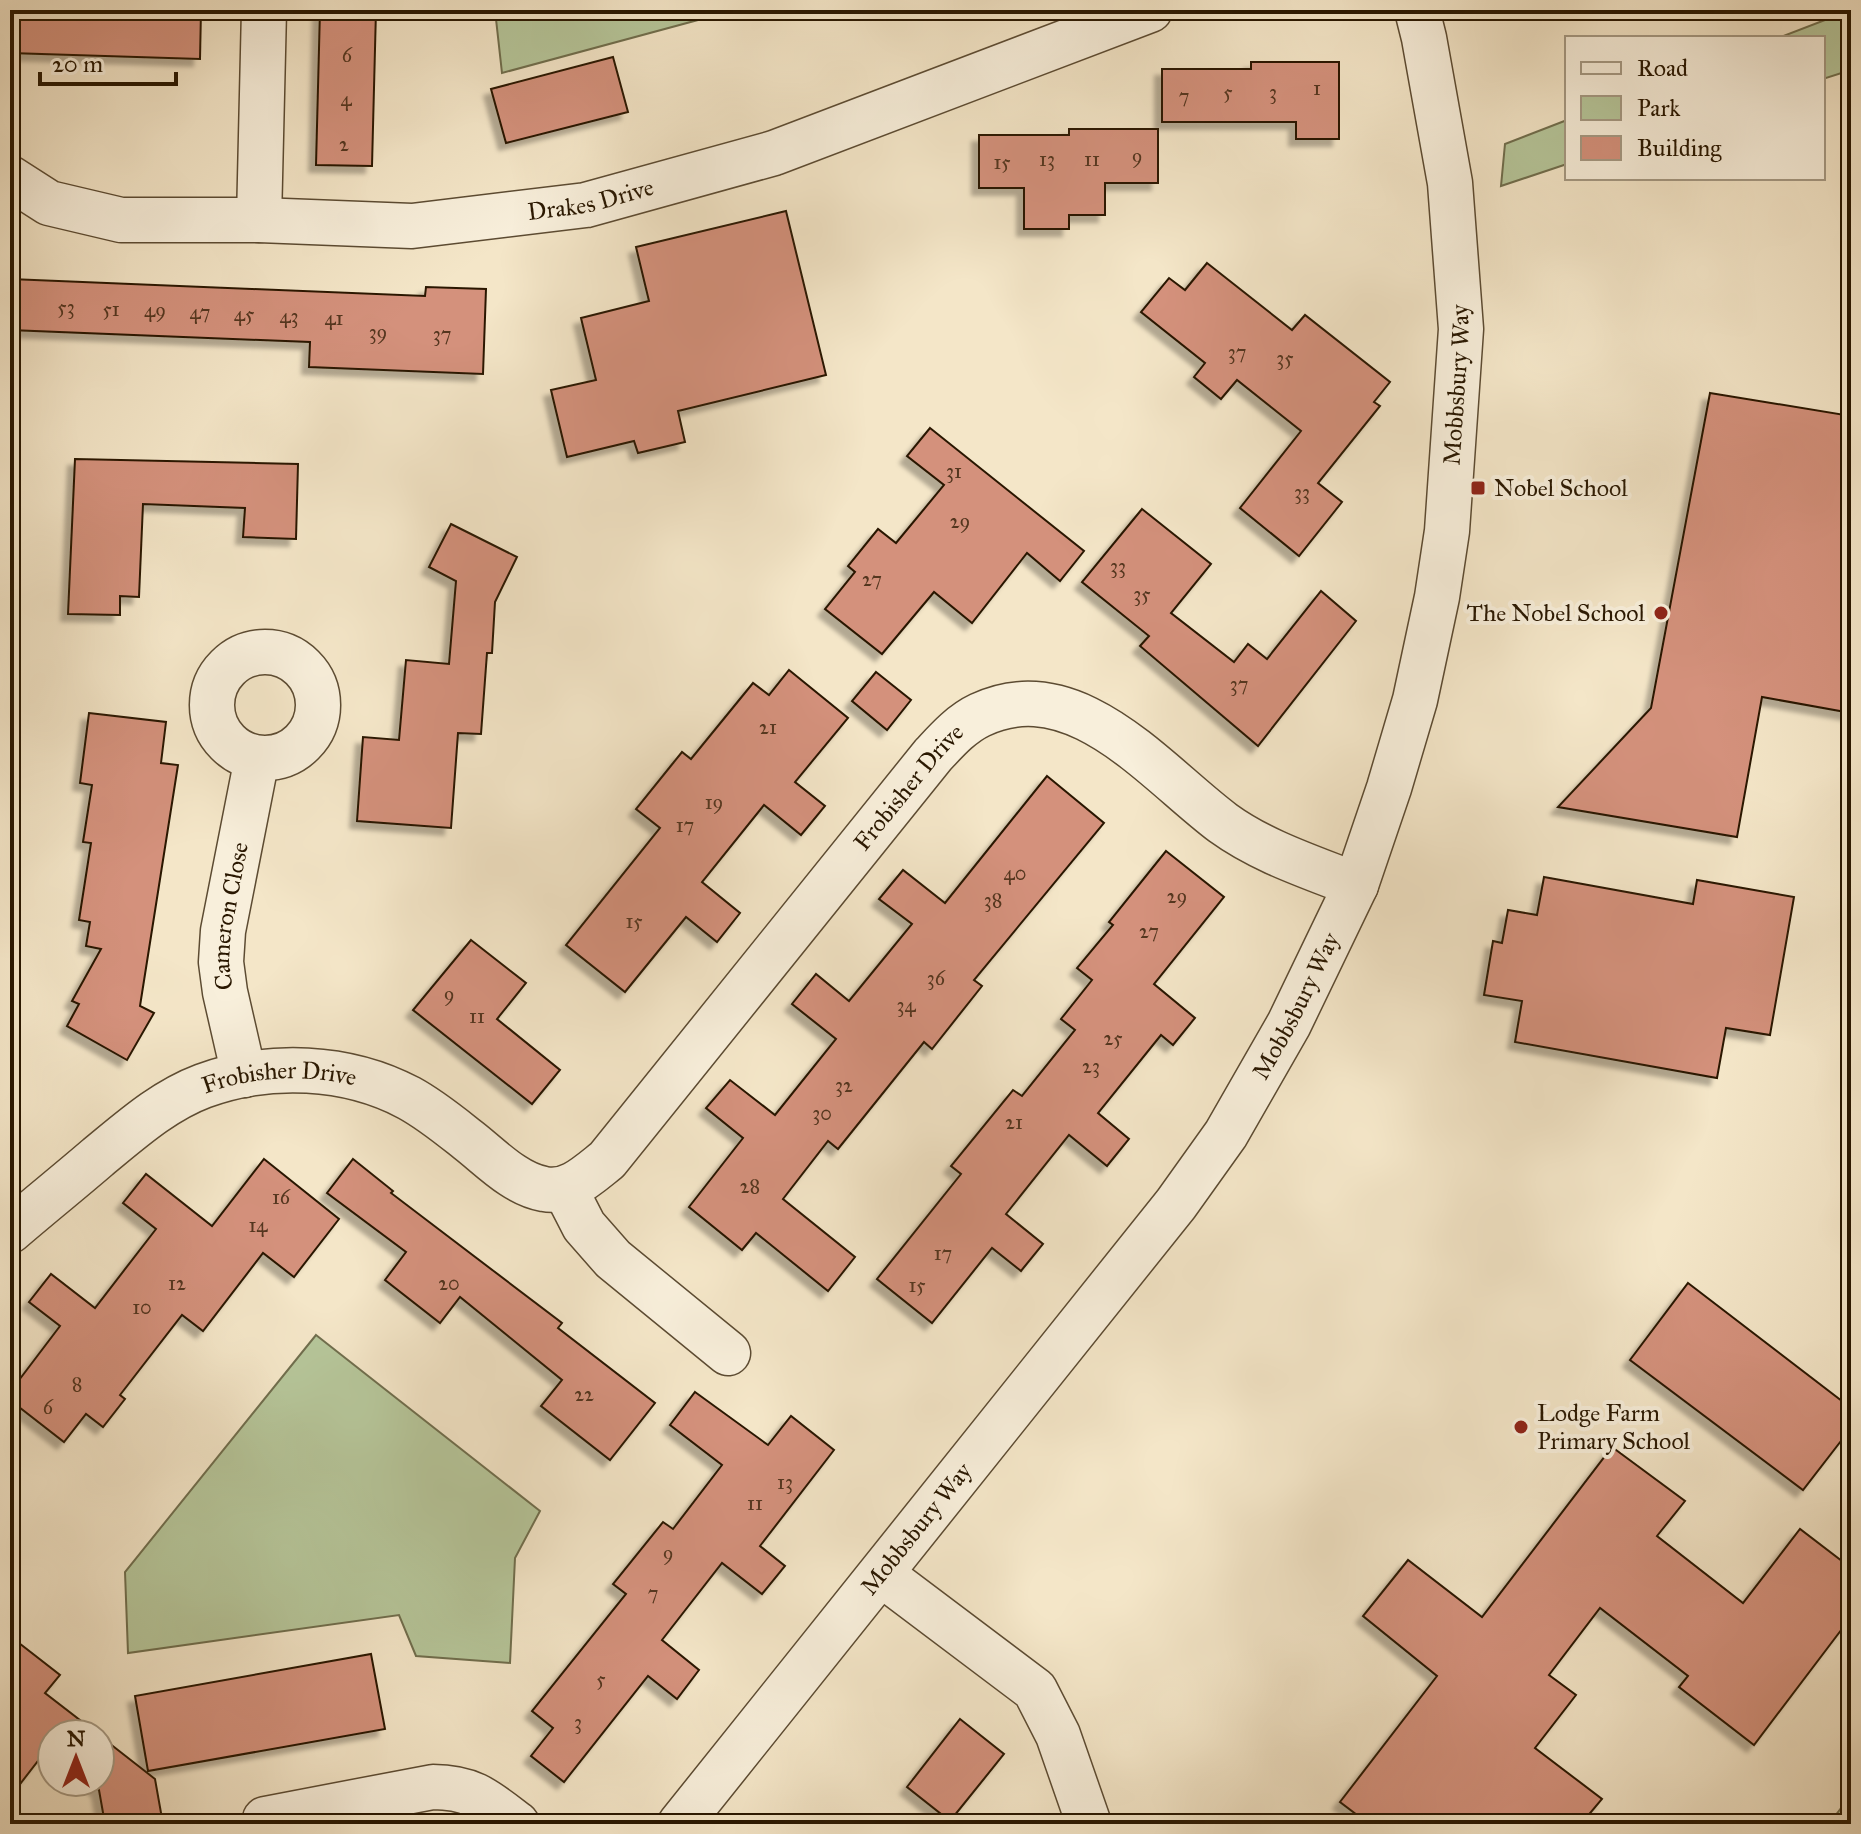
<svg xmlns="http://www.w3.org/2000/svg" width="1861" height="1834" viewBox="0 0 1861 1834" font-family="'IM FELL Great Primer',serif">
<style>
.green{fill:#b6c69a;stroke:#706e4d;stroke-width:2}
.building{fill:#d4917c;stroke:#291700;stroke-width:2;filter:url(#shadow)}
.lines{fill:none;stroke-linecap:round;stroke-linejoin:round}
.minor-casing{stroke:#5c4b32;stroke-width:47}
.minor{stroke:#f8efdb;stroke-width:44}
.poi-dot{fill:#8f2418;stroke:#f8efdb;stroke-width:3}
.labels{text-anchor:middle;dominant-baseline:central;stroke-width:8;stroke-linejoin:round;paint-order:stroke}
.number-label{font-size:20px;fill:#54361f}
.street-label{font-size:24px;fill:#291700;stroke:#f8efdb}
.poi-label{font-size:24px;fill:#291700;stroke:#f8efdb;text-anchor:start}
</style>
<defs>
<filter id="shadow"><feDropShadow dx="-7" dy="7" stdDeviation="2" flood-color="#0004"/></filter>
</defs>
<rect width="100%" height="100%" fill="#f4e6c8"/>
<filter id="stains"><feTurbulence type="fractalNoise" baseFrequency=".0025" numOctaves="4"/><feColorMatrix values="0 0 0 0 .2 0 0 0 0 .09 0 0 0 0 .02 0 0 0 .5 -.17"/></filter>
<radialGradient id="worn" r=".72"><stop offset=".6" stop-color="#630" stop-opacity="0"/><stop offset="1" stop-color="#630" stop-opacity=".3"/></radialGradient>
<g class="green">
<polygon points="495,10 735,10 502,73"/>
<polygon points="1851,10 1851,70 1823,79 1823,38 1778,38"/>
<polygon points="1567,120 1567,164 1501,186 1505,144"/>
<polygon points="316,1335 540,1511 515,1558 510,1663 416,1656 399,1615 128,1653 125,1572"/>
<polygon points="1851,1795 1851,1824 1829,1824"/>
</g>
<g class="building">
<polygon points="10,10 201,10 200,59 10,53"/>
<polygon points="320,10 376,10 372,166 316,165"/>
<polygon points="613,57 628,112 506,143 491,89"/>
<polygon points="1251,62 1339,62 1339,139 1296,139 1296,122 1162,122 1162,69 1251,69"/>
<polygon points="1069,129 1158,129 1158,183 1105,183 1105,215 1069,215 1069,229 1024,229 1024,188 979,188 979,135 1069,135"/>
<polygon points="786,211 826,375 678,411 685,442 638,453 634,441 567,457 551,390 596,380 581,318 649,301 636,247"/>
<polygon points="1207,263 1292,330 1305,315 1390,382 1374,402 1380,406 1318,483 1342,502 1299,556 1240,508 1301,431 1237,380 1221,399 1194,377 1205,363 1141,312 1169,278 1185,290"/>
<polygon points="10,279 425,296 426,287 486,289 483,374 309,367 310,342 10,330"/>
<polygon points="1710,393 1851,416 1851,713 1762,697 1737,837 1558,807 1651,708"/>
<polygon points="930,428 1084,551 1060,581 1027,553 972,623 934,592 882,654 825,609 855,572 848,566 878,529 896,543 944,485 907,456"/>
<polygon points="75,459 298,464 296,539 243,537 245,508 143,504 139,597 120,596 120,615 68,614"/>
<polygon points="1142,509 1211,564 1171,613 1234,662 1248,644 1267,659 1321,591 1356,621 1258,746 1140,646 1149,636 1082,582"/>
<polygon points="451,524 517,557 495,602 492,653 487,653 481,734 458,733 451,828 357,821 363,737 399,740 406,660 449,664 456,581 429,567"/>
<polygon points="789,670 848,718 795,782 825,806 801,835 764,805 702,882 740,913 717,942 686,917 625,992 566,945 660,828 636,809 682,752 691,759 753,683 769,695"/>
<polygon points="876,672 911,700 887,730 852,701"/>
<polygon points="89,713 166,722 161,763 178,765 140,1006 154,1013 127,1060 67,1026 79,1004 72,1001 101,949 86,946 90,922 79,920 91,843 83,842 92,785 80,783"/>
<polygon points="1047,776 1104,823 974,980 982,986 932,1049 924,1042 838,1149 828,1141 783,1199 855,1257 828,1291 756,1233 742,1250 689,1207 743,1138 706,1108 730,1080 775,1115 836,1039 792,1004 816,974 849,1001 912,924 879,899 903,870 945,903"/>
<polygon points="1166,851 1224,897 1154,984 1195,1018 1173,1045 1161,1035 1098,1113 1129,1139 1107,1166 1069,1135 1006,1214 1043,1244 1021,1271 992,1248 932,1323 877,1279 961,1174 951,1166 1013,1090 1022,1096 1075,1030 1061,1019 1092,980 1077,968 1113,925 1109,922"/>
<polygon points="1544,877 1693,904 1697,880 1794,897 1770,1035 1726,1028 1717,1078 1515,1042 1522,1001 1484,995 1493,941 1502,943 1508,910 1537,915"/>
<polygon points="471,940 526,983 497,1019 560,1070 532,1104 413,1010"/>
<polygon points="264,1159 339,1219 294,1277 263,1253 203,1331 182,1315 120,1395 125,1399 103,1427 86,1414 64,1442 10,1400 10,1392 60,1326 29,1302 51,1274 95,1308 156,1229 123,1203 146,1174 212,1226"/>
<polygon points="353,1159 393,1191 391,1193 562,1323 558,1328 655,1403 610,1460 541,1406 562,1380 460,1297 440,1323 385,1280 406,1252 327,1193"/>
<polygon points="1688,1283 1851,1408 1851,1428 1803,1490 1630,1360"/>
<polygon points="695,1392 768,1445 791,1416 834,1450 760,1546 785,1566 762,1594 722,1563 662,1640 699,1670 677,1699 648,1676 564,1782 531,1756 553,1728 532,1711 626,1594 613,1584 663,1522 673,1529 722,1465 670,1425"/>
<polygon points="1612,1447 1685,1501 1657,1536 1743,1603 1800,1529 1851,1568 1851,1617 1754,1745 1679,1687 1688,1676 1600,1608 1549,1675 1576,1695 1535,1748 1602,1799 1581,1824 1369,1824 1340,1802 1437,1676 1363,1616 1408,1560 1482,1617"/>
<polygon points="10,1636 60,1675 45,1693 98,1734 52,1734 52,1752 48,1748 10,1797"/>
<polygon points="371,1654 385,1729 148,1771 135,1696"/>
<polygon points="960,1719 1004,1754 950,1821 907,1787"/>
<polygon points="100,1736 155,1779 163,1824 105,1824 99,1790 90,1782 100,1782"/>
</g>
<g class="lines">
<defs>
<g id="minor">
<path id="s1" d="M 10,178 L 49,203 L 121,220 L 259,220 L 412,226 L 586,205 L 774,153 L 1150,10"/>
<polyline points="259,220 264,10"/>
<circle cx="265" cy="705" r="53"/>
<path id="s2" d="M 244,1075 L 225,992 L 221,962 L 223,931 L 257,758"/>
<polyline points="565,1189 584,1226 613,1259 728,1353"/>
<path id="s3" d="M 10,1231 C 39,1206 69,1182 98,1157 C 131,1130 163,1101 203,1086 C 269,1062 347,1065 409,1098 C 431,1110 449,1125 468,1140 C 490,1157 515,1184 544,1189 C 569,1194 588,1175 607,1160 L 933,755 C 947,740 961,724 980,715 C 1075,670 1155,772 1223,823 C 1263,852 1311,867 1356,885"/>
<polyline points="881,1574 1035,1690 1058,1735 1089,1824"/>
<path d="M 266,1824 L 265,1819 L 433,1787 C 472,1787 487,1801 517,1824"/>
<path id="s4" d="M 680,1824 L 1176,1204 L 1226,1134 L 1289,1024 L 1356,885 L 1389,788 L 1415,700 L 1437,597 L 1447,531 L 1461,329 L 1450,183 L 1424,38 L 1417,10"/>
</g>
</defs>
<use href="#minor" class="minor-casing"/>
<use href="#minor" class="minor"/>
</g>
<g class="poi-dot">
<rect x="1470" y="480" width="16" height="16" rx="4"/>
<circle cx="1661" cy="613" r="8"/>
<circle cx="1521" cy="1427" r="8"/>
</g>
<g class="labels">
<g class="number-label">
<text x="347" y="55">6</text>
<text x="1317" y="88">1</text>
<text x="1228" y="92">5</text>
<text x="1273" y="92">3</text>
<text x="1184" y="96">7</text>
<text x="346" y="99">4</text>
<text x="344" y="144">2</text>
<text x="1137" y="156">9</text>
<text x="1047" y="159">13</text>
<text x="1092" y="159">11</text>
<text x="1002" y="162">15</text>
<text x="66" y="307">53</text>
<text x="111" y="309">51</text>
<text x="155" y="310">49</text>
<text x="200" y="312">47</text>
<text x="244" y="314">45</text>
<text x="289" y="316">43</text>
<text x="334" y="318">41</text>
<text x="378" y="332">39</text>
<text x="442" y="334">37</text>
<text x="1237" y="352">37</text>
<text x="1285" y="358">35</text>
<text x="954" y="471">31</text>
<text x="1302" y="492">33</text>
<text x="960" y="521">29</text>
<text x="1118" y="566">33</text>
<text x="872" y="579">27</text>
<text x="1142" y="594">35</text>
<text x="1239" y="684">37</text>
<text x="768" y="727">21</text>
<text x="714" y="802">19</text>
<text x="685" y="825">17</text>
<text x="1015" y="873">40</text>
<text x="1177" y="896">29</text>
<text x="993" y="900">38</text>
<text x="634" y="921">15</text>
<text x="1149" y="931">27</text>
<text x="936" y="978">36</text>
<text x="449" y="994">9</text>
<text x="906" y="1005">34</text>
<text x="477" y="1016">11</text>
<text x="1113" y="1038">25</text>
<text x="1091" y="1066">23</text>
<text x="844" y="1085">32</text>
<text x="822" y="1113">30</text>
<text x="1014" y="1122">21</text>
<text x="750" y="1186">28</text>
<text x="281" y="1197">16</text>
<text x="258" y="1225">14</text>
<text x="943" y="1253">17</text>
<text x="177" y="1283">12</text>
<text x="449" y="1283">20</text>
<text x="917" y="1285">15</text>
<text x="142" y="1307">10</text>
<text x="77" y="1384">8</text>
<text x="584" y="1394">22</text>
<text x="48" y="1407">6</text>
<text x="785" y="1482">13</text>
<text x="755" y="1503">11</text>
<text x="668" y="1553">9</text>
<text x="653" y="1593">7</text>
<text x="601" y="1679">5</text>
<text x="578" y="1722">3</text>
</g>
<g class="street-label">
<text stroke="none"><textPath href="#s1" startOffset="592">Drakes Drive</textPath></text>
<text stroke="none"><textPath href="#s4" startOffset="1674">Mobbsbury Way</textPath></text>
<text stroke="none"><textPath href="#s3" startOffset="1170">Frobisher Drive</textPath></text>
<text stroke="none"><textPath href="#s2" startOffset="162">Cameron Close</textPath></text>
<text stroke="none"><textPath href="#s4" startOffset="1026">Mobbsbury Way</textPath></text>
<text stroke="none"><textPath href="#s3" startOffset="320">Frobisher Drive</textPath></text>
<text stroke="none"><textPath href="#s4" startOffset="378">Mobbsbury Way</textPath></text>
</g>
<g class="poi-label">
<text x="1494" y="488">Nobel School</text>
<text x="1645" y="613" text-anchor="end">The Nobel School</text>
<text x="1537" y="1413">Lodge Farm<tspan x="1537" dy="28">Primary School</tspan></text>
</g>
</g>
<rect width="1861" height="1834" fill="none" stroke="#f4e6c8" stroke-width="40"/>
<rect x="12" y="12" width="1837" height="1810" fill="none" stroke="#291700" stroke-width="4"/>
<rect x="20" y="20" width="1821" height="1794" fill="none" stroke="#291700" stroke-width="2"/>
<rect x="1565" y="36" width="260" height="144" fill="#f8efdb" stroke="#a59983" stroke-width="2"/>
<rect x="1581" y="62" width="40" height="12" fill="#f8efdb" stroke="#a59983" stroke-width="2"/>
<text x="1637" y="76" font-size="24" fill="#291700">Road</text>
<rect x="1581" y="96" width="40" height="24" fill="#b6c69a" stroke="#a59983" stroke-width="2"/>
<text x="1637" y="116" font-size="24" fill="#291700">Park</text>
<rect x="1581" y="136" width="40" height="24" fill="#d4917c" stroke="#a59983" stroke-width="2"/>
<text x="1637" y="156" font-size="24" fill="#291700">Building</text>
<g transform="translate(76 1758)"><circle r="38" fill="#f8efdb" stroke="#a59983" stroke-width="2"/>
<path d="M0-6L14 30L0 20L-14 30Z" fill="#8f2418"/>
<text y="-12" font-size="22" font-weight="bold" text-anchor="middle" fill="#291700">N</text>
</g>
<path d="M40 72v12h136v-12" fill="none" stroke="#291700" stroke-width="4"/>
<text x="52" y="72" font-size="24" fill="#291700" stroke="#f8efdb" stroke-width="6" paint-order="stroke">20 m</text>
<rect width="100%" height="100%" filter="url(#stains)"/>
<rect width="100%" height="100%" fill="url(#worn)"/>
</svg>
